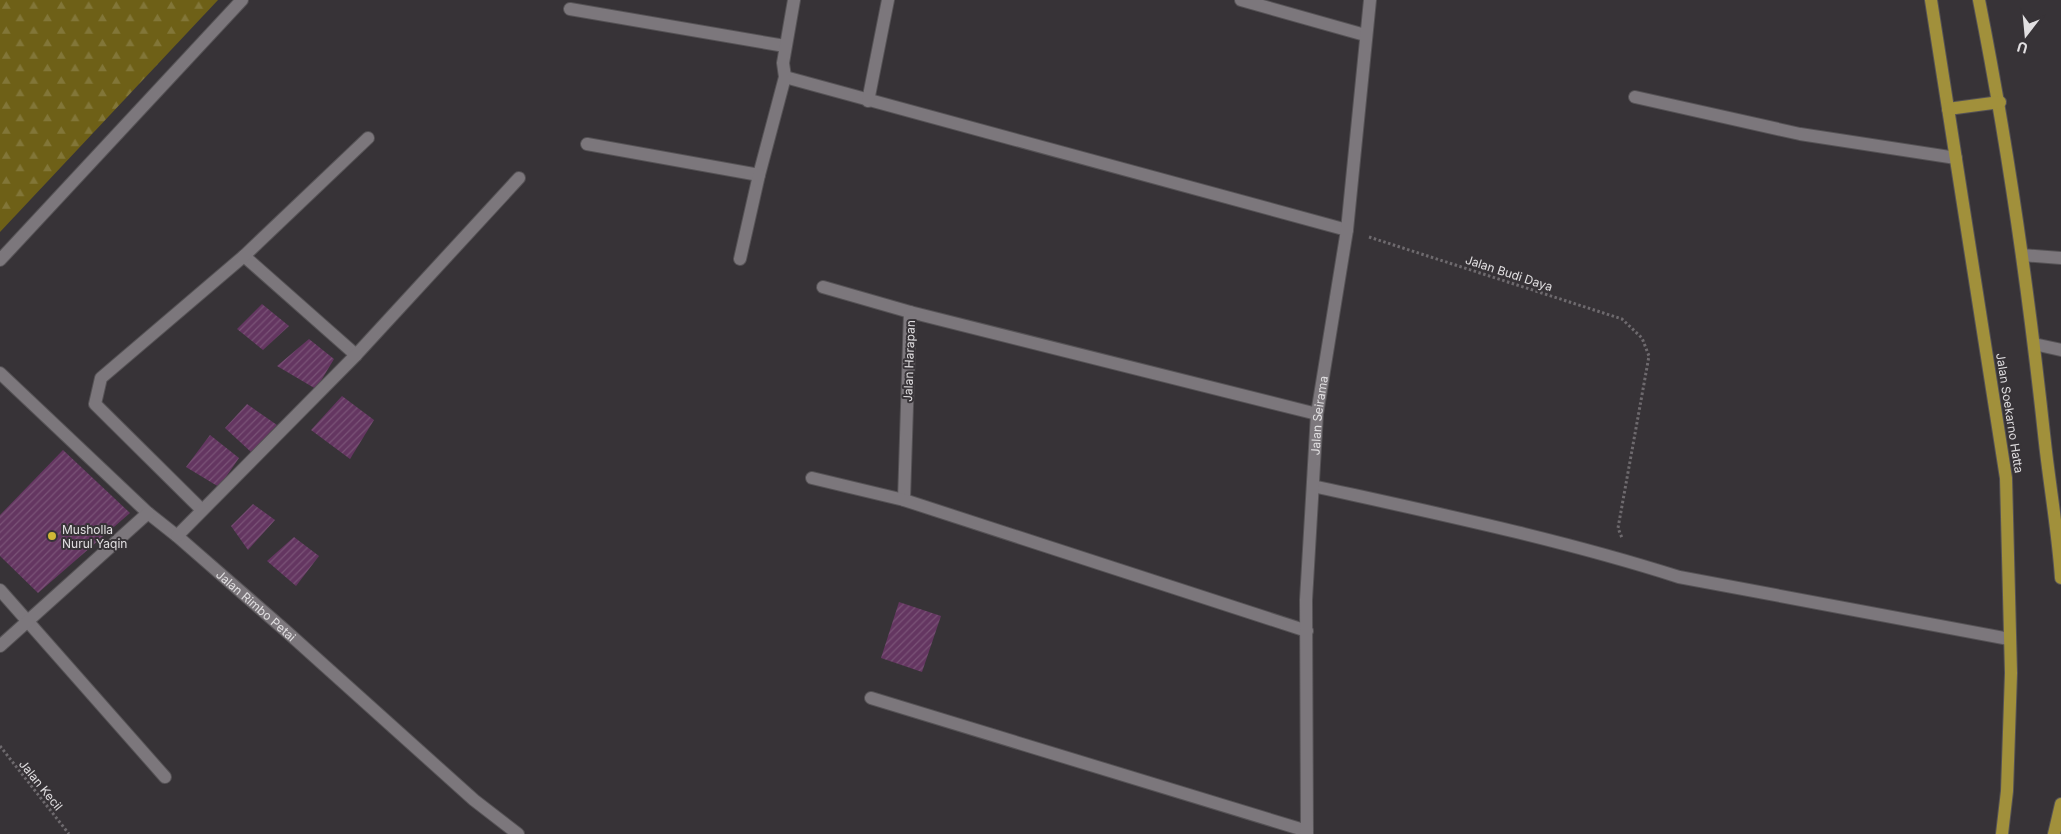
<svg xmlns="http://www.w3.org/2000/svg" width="2061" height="834" viewBox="0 0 2061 834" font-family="Inter,sans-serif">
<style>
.forest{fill:url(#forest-firs)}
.building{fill:url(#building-hatch)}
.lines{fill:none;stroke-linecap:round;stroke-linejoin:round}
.service-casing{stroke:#555255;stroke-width:14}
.minor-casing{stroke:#555255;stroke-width:14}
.primary-casing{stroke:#555255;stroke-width:14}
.path{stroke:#6e6a6e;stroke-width:3;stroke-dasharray:2.5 2.5;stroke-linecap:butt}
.service{stroke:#7c777c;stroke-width:12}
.minor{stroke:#7c777c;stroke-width:12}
.primary{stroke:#a1903b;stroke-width:12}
.poi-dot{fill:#d0b736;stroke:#373337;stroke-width:2}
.labels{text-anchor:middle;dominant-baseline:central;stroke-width:4;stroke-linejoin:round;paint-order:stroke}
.street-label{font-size:12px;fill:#e1dfe1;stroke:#373337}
.poi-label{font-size:12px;fill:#e1dfe1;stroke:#373337;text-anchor:start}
</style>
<defs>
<pattern id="forest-firs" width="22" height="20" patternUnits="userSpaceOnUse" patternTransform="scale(1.25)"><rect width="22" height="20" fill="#6e6017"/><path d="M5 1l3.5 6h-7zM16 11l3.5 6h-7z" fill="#827638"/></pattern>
<pattern id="building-hatch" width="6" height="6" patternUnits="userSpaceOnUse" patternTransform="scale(1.25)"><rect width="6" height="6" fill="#643661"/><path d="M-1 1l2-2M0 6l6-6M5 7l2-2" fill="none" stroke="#7a5377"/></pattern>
</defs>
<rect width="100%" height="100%" fill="#373337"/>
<polygon class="forest" points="0,0 218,0 0,232"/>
<g class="building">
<polygon points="262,304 289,326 263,350 237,329"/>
<polygon points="309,339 334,359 316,389 277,366"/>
<polygon points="342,396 374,420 350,459 311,430"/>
<polygon points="247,404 277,425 251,452 225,428"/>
<polygon points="210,435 239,458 219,487 186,467"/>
<polygon points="63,450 130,513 38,593 0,556 0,515"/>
<polygon points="253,504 275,520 248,550 231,526"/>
<polygon points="294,537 319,556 296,586 267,561"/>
<polygon points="899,602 941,616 922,672 881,658"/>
</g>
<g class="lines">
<defs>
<polyline id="service" points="2022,255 2061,258"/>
<g id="minor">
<polyline points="1241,0 1365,35"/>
<polyline points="570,9 785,46"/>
<polyline points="785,77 1347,230"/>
<polyline points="1635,97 1800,134 1956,158"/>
<polyline points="868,101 888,0"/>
<polyline points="587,144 759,175 785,77 783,63 794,0"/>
<polyline points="244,256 356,355"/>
<polyline points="740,259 759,175"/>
<polyline points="0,260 242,0"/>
<polyline points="823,287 910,312 904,500"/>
<polyline points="910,312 1317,414"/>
<polyline points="2034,344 2061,350"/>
<path id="s1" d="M 0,373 L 148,513 L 177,536 L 286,631 L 474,800 L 518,834"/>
<polyline points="812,478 904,500 1307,631"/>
<path d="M 1313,486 C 1435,513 1560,539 1679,577 L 2009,639"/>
<polyline points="202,510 95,404 101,378 244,256 368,138"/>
<polyline points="177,536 356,355 519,178"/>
<polyline points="0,590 165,777"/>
<polyline points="0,646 148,513"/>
<polyline points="871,698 1307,831"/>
<path id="s2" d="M 1307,834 L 1306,600 L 1317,414 L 1347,230 L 1370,0"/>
</g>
<g id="primary">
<polyline points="1931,0 2006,478 2011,673 2007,791 2002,834"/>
<path d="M 1979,0 C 2008,146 2029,294 2045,443 C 2050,488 2058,533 2061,578"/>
<polyline points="1948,109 2000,102"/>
<polyline points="2054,834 2061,804"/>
</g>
</defs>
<use href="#service" class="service-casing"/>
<use href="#minor" class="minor-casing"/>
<use href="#primary" class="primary-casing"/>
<g class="path">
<polyline points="1369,237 1622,319 1642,338 1649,356 1618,528 1622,538"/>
<polyline points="0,746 69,834"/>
</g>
<use href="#service" class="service"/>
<use href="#minor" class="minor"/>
<use href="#primary" class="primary"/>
</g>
<circle class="poi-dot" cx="52" cy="536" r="5"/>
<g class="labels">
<g class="street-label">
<text transform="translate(1509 273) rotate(18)">Jalan Budi Daya</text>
<text transform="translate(909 361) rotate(-88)">Jalan Harapan</text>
<text transform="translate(2010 413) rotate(81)">Jalan Soekarno Hatta</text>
<text stroke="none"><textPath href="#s2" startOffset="419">Jalan Seirama</textPath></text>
<text stroke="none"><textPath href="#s1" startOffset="346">Jalan Rimbo Petai</textPath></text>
<text transform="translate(41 785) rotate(51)">Jalan Kecil</text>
</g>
<g class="poi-label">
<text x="62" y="529">Musholla<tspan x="62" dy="14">Nurul Yaqin</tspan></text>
</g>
</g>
<g transform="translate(2026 35) rotate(196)" stroke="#373337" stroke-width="4" paint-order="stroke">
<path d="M0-4L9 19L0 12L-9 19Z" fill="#e1dfe1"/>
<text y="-8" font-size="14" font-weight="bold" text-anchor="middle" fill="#e1dfe1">U</text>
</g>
</svg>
